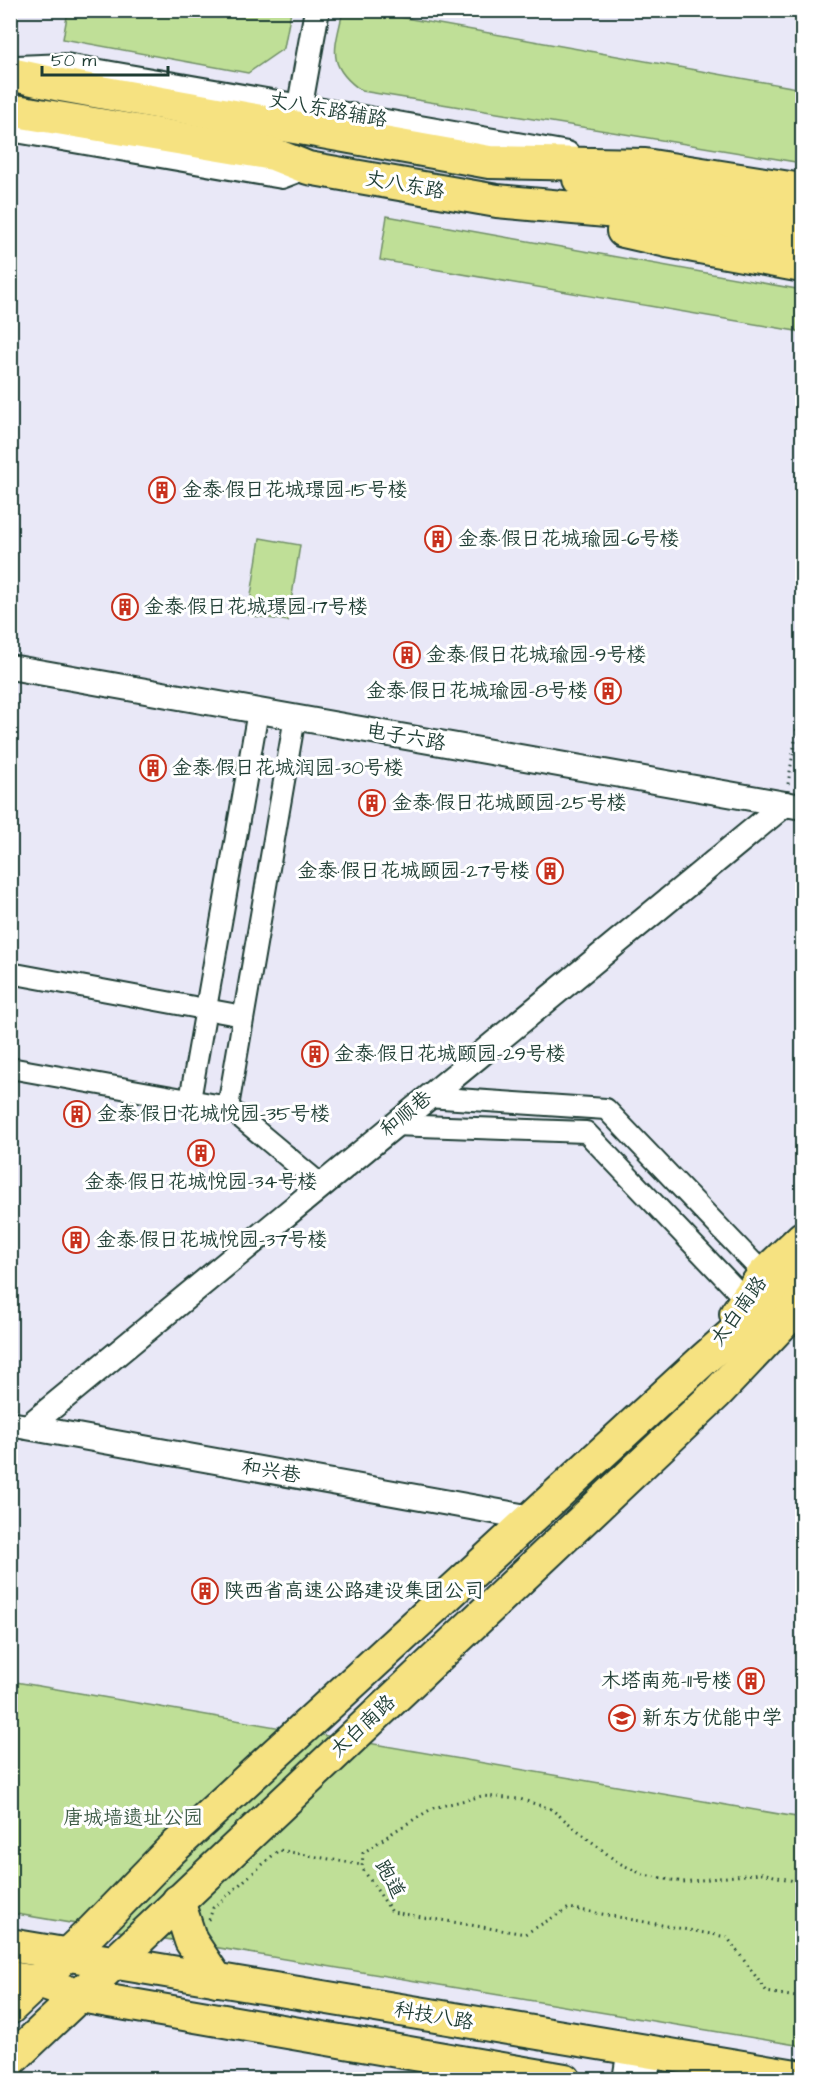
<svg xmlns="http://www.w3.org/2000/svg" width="813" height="2090" viewBox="0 0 813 2090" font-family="'Architects Daughter','LXGW WenKai TC',sans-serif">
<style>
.green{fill:#bfdf97;stroke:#6f8e66;stroke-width:1.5}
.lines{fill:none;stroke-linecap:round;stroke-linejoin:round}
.minor-casing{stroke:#1f3d34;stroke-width:24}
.tertiary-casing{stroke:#1f3d34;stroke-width:28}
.primary-casing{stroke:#1f3d34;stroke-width:36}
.path{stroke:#1f3d34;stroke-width:3;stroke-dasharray:1.5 4.5;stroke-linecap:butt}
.minor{stroke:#fff;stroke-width:20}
.tertiary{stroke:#fff;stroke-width:24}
.primary{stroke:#f6e281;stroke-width:32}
.labels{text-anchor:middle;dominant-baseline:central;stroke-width:6;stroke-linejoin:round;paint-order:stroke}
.street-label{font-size:20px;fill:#1f3d34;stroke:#fff}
.poi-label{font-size:20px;fill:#1f3d34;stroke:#fff;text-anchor:start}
.park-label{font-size:20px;fill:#3f5d48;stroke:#fff}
</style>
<rect width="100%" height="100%" fill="#e9e8f7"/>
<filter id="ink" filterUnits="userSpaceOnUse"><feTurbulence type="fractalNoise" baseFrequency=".0167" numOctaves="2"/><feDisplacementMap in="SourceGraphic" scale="12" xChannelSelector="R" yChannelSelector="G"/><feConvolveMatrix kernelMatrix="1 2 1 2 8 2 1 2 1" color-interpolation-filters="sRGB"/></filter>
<g filter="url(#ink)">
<g class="green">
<polygon points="68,11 68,10 291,11 284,48 248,73 63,39"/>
<path d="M 343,11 L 366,11 L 802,89 L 802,163 L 362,91 C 325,65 335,49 343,11 Z"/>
<polygon points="387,216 802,290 802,332 380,260"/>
<polygon points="260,538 300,545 288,621 248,615"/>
<polygon points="10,1681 802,1818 802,2046 11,1913"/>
</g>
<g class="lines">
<defs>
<g id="minor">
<polyline points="17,66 66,64 568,152"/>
<polyline points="10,131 282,178 308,168"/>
<polyline points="10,973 243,1016"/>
<polyline points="10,1068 228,1107 320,1184"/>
<polyline points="427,1097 606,1109 764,1274"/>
<polyline points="190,1100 258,711"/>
<polyline points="228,1107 295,717"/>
<polyline points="393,1125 586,1132 746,1300"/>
</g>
<g id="tertiary">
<polyline points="300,105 317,10"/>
<polyline points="10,667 802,807"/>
<polyline points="10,1424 532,1518"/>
<polyline points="28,1427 785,804"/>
<polyline points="625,2080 630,2049"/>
<polyline points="645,2080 650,2051"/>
</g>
<g id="primary">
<polyline points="10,74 61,85 489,162 645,165 802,190"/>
<polyline points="10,110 273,154 308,168 497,201 650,215 802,242"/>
<polyline points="579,179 802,219"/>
<polyline points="623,231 667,241 802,266"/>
<polyline points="736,1314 764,1274 802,1238"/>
<polyline points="178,1901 191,1941 217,1980"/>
<polyline points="10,1945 802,2077"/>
<polyline points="10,1978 38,1982 80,1996 565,2080"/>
<polyline points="10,2008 93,1930 170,1851 703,1360 802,1272"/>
<polyline points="10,2061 717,1393 802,1303"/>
</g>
</defs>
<use href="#minor" class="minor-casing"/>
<use href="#tertiary" class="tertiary-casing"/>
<use href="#primary" class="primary-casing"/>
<g class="path">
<polyline points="788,784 802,697"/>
<polyline points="802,1886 794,1881 762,1873 683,1882 644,1875 617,1862 551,1809 520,1799 482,1796 433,1808 395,1831 363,1853 362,1868 392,1912 525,1934 569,1908 727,1937 767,1992 802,1998"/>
<polyline points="209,1920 213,1908 279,1850 362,1865"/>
</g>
<use href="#minor" class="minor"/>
<use href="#tertiary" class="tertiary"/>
<use href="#primary" class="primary"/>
</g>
</g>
<defs>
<symbol id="building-ring" viewBox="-11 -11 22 22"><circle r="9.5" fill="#fff" stroke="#c8321e" stroke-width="1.5"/><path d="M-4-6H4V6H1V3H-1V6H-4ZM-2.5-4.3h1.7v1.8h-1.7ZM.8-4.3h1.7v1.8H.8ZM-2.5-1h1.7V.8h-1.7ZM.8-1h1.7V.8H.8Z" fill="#c8321e"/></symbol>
<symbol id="school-ring" viewBox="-11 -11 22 22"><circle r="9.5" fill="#fff" stroke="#c8321e" stroke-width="1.5"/><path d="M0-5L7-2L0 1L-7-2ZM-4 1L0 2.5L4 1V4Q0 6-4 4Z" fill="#c8321e"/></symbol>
</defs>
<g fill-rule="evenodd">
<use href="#building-ring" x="147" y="475" width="30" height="30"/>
<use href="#building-ring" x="423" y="524" width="30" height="30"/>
<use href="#building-ring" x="110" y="592" width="30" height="30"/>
<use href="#building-ring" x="392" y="640" width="30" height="30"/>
<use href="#building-ring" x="593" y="676" width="30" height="30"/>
<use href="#building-ring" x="138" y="753" width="30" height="30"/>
<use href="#building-ring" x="357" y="788" width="30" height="30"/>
<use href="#building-ring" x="535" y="856" width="30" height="30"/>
<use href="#building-ring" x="300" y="1039" width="30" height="30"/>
<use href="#building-ring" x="62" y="1099" width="30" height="30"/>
<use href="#building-ring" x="186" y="1138" width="30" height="30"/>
<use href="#building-ring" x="61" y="1225" width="30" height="30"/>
<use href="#building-ring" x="190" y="1576" width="30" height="30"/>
<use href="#building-ring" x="736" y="1666" width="30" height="30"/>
<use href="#school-ring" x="607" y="1703" width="30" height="30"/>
</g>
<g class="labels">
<g class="street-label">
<text transform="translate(328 110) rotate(10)">丈八东路辅路</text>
<text transform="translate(405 185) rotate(10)">丈八东路</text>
<text transform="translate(406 737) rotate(10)">电子六路</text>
<text transform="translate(406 1114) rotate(-39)">和顺巷</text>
<text transform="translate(739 1311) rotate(-54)">太白南路</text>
<text transform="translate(271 1471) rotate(10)">和兴巷</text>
<text transform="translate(363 1726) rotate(-43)">太白南路</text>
<text transform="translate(390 1879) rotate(61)">跑道</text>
<text transform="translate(434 2016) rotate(10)">科技八路</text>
</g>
<g class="poi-label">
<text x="182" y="490">金泰·假日花城璟园-15号楼</text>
<text x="458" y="539">金泰·假日花城瑜园-6号楼</text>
<text x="144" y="607">金泰·假日花城璟园-17号楼</text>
<text x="426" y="655">金泰·假日花城瑜园-9号楼</text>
<text x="588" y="691" text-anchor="end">金泰·假日花城瑜园-8号楼</text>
<text x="172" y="768">金泰·假日花城润园-30号楼</text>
<text x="392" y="803">金泰·假日花城颐园-25号楼</text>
<text x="530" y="871" text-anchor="end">金泰·假日花城颐园-27号楼</text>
<text x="334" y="1054">金泰·假日花城颐园-29号楼</text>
<text x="97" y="1114">金泰·假日花城悦园-35号楼</text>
<text x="201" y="1182" text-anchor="middle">金泰·假日花城悦园-34号楼</text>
<text x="96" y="1240">金泰·假日花城悦园-37号楼</text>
<text x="224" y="1591">陕西省高速公路建设集团公司</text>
<text x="732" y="1681" text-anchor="end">木塔南苑-11号楼</text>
<text x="642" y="1718">新东方优能中学</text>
</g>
<g class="park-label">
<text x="133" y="1818">唐城墙遗址公园</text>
</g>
</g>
<rect width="813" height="2090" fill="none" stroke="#fff" stroke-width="36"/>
<rect x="18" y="18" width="777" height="2054" fill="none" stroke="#1f3d34" stroke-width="2" filter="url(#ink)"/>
<path d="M42 66v9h126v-9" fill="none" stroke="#1f3d34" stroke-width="3"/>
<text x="51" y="66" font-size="18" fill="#1f3d34" stroke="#ffffff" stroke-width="4.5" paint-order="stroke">50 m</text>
</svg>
